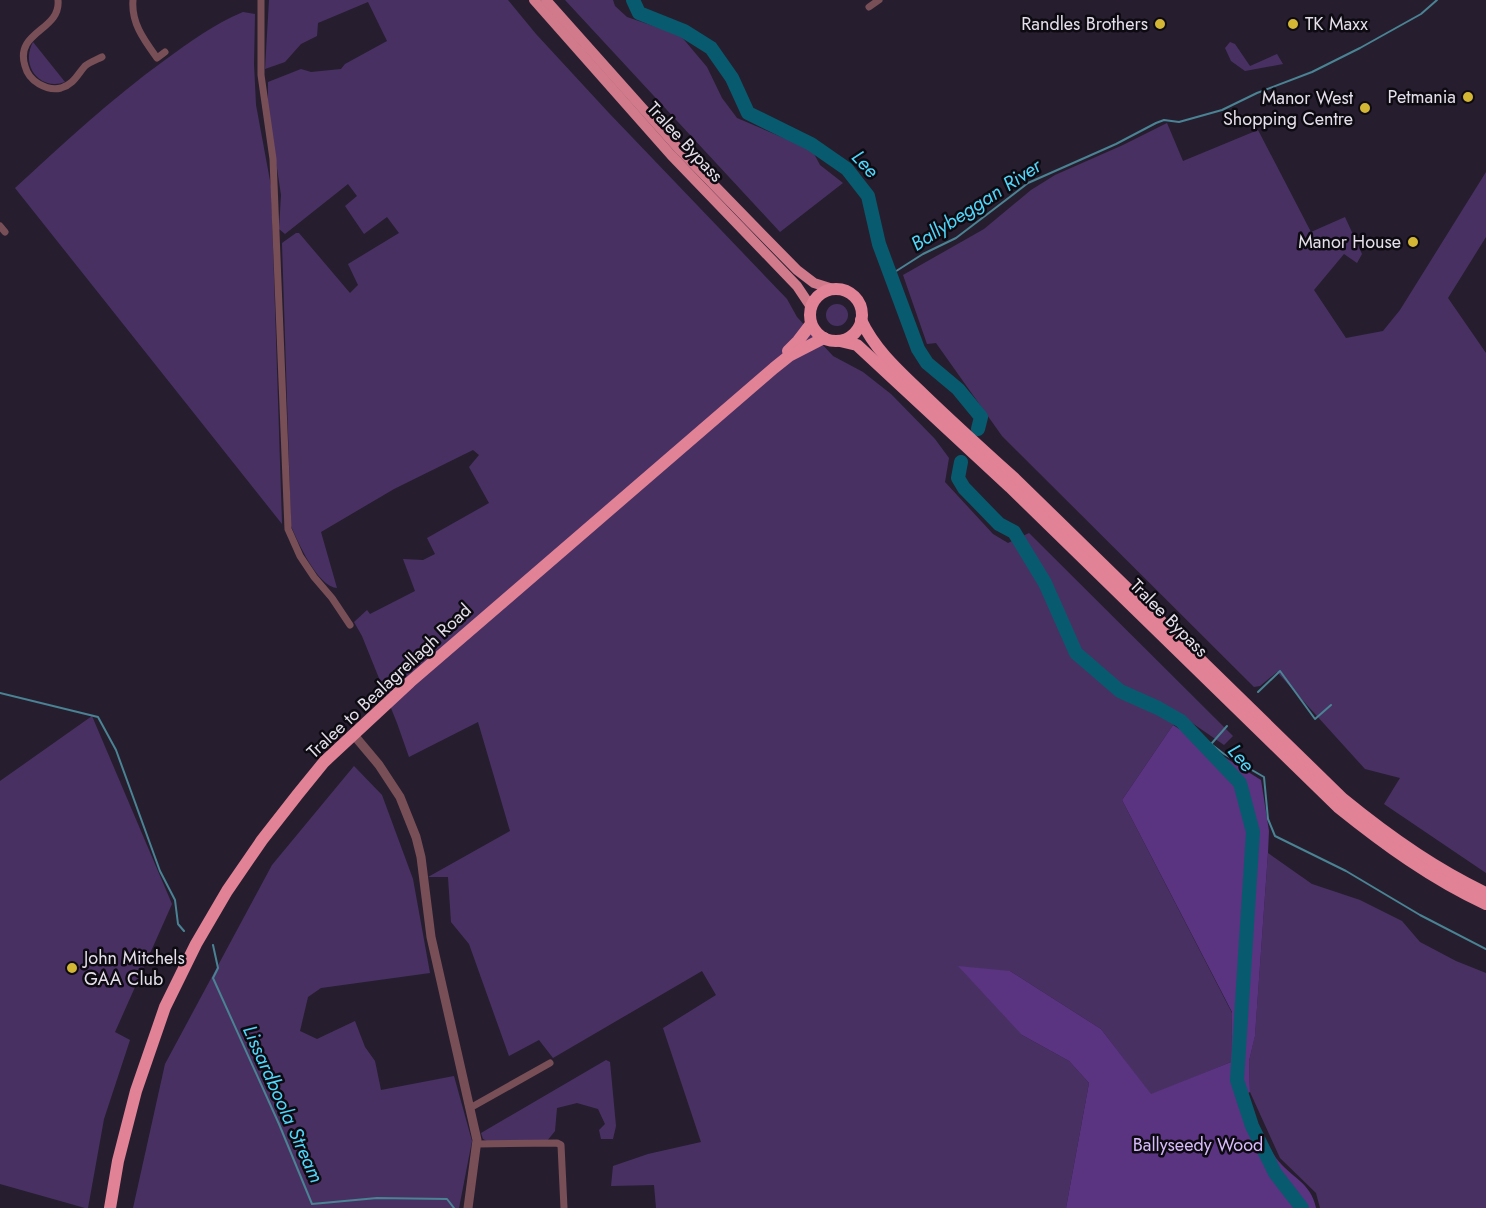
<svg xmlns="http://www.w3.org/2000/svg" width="1486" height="1208" viewBox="0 0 1486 1208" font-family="Jost,sans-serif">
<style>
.green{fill:#483162}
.forest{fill:#5a3381}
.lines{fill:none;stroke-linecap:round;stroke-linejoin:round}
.stream{stroke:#4a8393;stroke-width:2}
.river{stroke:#085b6e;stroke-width:14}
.minor{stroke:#794f57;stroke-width:7}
.tertiary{stroke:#794f57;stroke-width:9}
.primary{stroke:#d07a8b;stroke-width:10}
.trunk{stroke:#e28296;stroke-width:12}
.poi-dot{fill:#d4b635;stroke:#0d0a11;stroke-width:2}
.labels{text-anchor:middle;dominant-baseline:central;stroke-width:5;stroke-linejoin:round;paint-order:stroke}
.poi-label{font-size:18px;fill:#e4dfea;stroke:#0d0a11;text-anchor:end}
.street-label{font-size:18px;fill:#e4dfea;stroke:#0d0a11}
.park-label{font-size:18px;fill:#d7bbfc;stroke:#0d0a11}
.water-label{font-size:20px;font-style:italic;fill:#4ed7fb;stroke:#0d0a11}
</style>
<rect width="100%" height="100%" fill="#261e2f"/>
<g class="green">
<path d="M 269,0 L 508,0 L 536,34 L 608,112 L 787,299 L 797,317 L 833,356 L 863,372 L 891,394 L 935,439 L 949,458 L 945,482 L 993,534 L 1008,543 L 1029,533 L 1233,736 L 1224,745 L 1182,716 L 1173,725 L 1122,800 L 1232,1013 L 1231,1062 L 1151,1095 L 1101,1029 L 1010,971 L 1022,1035 L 1069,1061 L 1089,1083 L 1066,1208 L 656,1208 L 654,1185 L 611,1186 L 613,1166 L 648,1154 L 701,1142 L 663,1028 L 716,995 L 702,971 L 553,1058 L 539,1040 L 509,1056 L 469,944 L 451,922 L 448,877 L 428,877 L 510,831 L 478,722 L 409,757 L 397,723 L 362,636 L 354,622 L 367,610 L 370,614 L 415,591 L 403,559 L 423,560 L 435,554 L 427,538 L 489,503 L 469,467 L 479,455 L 473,450 L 394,489 L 321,532 L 337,588 C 317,586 298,542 291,526 L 282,243 L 296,233 L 299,233 L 350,293 L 358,285 L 348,264 L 399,233 L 387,217 L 364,234 L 345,206 L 357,196 L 348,184 L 285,234 L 279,229 L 281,195 L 268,108 L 268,82 L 301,69 L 311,72 L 341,69 L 345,64 L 387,41 L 368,2 L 318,23 L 317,36 L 301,44 L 285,62 L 265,69 Z"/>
<polygon points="565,0 613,0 615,6 627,17 680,35 707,67 722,98 737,118 812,150 820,165 843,183 780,232"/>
<path d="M 243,12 L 255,14 L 254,64 L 256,105 L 271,186 L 282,524 L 15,188 C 64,143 111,99 165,60 C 190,42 214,24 243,12 Z"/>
<path d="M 33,42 L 65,82 C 40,91 20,66 33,42 Z"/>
<polygon points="1230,42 1235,44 1250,66 1277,54 1283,64 1245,71 1231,61 1225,48"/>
<polygon points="1167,123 1183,161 1258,130 1311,232 1345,217 1362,254 1357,263 1344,254 1314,290 1346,338 1383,331 1400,310 1486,172 1486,237 1448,298 1486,353 1486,873 1384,804 1400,778 1365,769 1277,672 1260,686 1254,687 1002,436 936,343 927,344 903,275 984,229 1031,190 1055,175 1123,145"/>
<circle cx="837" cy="315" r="11"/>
<polygon points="92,716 172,904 115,1032 130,1040 104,1119 88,1208 85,1208 0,1184 0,781"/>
<polygon points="354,766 382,795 413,879 430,973 321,988 308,997 300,1031 317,1039 355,1021 365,1047 375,1061 381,1090 454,1076 472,1141 459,1208 133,1208 165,1064 272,865"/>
<polygon points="1268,853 1312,884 1360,900 1402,921 1420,942 1456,961 1486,973 1486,1208 1320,1208 1316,1193 1280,1158 1250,1092 1249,1061 1255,1035"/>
<polygon points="606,1060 610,1062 616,1126 613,1139 601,1139 599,1130 605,1124 598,1109 577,1103 557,1108 555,1131 547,1141 491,1143 483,1139 481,1133"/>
</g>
<path class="forest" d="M 1173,725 L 1261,780 L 1269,831 L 1268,853 L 1255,1036 L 1249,1061 L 1250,1092 L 1246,1094 C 1255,1115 1263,1139 1276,1158 C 1291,1178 1311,1182 1316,1208 L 1066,1208 L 1089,1083 L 1069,1061 L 1022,1035 L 958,966 L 1010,971 L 1101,1029 L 1151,1094 L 1231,1062 L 1232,1012 L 1122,800 Z"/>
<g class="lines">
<g class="stream">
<polyline points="890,275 923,254 956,238 1028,183 1116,144 1156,123 1164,120 1179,122 1222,110 1257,93 1312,72 1360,48 1421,14 1437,0"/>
<polyline points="1258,692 1280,671 1315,719 1331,705"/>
<polyline points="0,693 98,717 116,750 160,871 175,900 178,924 184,931"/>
<polyline points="1181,721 1224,754 1264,777 1268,819 1275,836 1346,871 1420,915 1486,949"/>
<polyline points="1212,743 1227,726"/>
<polyline points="213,945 218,968 213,978 279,1124 312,1204 377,1198 447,1199 454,1208"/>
</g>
<g class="river">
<polyline points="633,0 639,13 684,31 711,48 732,78 748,113 811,144 847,169 868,196 879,244 918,349 927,363 958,389 981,417 978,429"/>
<polyline points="961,462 958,478 964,488 999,524 1014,532 1045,583 1076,653 1120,691 1158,708 1181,721 1240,783 1253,832 1237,1080 1252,1126 1275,1173 1302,1208"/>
</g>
<g class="minor">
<path d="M 58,0 C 61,31 14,31 25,66 C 27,74 32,80 39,84 C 46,88 53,90 61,88 C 74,84 77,75 85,66 C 90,62 96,60 102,57"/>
<path d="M 133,0 C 131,23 144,40 157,58 L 165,52"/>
<polyline points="261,0 261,75 273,159 288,529 300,556 314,577 332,598 350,625"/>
<polyline points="869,7 879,0"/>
<polyline points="0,226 5,232"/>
<polyline points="470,1108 550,1063"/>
<polyline points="477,1144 557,1143 561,1145 564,1208"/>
</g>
<polyline class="tertiary" points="353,734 379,765 400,797 416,837 421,857 431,937 477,1140 468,1208"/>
<g class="primary">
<polyline points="534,0 671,155 797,286 811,307"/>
<polyline points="546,0 678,148 748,220 797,270 814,283 833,289"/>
</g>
<g class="trunk">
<circle cx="836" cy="315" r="26"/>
<path d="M 861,320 C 875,350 899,371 923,394 C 953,423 984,451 1015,479 L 1343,799 C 1387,835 1434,869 1486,893"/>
<path d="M 840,341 L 857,345 L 1010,487 L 1338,807 C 1384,844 1432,879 1486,904"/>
<polyline points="788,351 798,341 811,324"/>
<polyline points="110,1208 118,1161 136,1091 165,1007 196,944 227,891 262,840 298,794 324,762 410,682 774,368 789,356 824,338"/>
</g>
</g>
<g class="poi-dot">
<circle cx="1160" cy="24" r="6"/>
<circle cx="1293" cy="24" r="6"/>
<circle cx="1468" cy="97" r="6"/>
<circle cx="1365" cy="108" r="6"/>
<circle cx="1413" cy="242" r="6"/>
<circle cx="72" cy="968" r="6"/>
</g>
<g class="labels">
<g class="poi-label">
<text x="1148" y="24">Randles Brothers</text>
<text x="1305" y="24" text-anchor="start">TK Maxx</text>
<text x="1456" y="97">Petmania</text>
<text x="1353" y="98">Manor West<tspan x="1353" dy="21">Shopping Centre</tspan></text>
<text x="1401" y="242">Manor House</text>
<text x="84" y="958" text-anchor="start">John Mitchels<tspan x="84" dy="21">GAA Club</tspan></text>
</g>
<g class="street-label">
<text transform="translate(685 142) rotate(47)">Tralee Bypass</text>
<text transform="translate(1169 618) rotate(45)">Tralee Bypass</text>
<text transform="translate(389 681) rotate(-43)">Tralee to Bealagrellagh Road</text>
</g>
<g class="park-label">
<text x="1198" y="1145">Ballyseedy Wood</text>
</g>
<g class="water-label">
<text transform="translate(865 164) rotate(47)">Lee</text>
<text transform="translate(976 205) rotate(-33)">Ballybeggan River</text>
<text transform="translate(1241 758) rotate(50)">Lee</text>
<text transform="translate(283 1104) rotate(66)">Lissardboola Stream</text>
</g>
</g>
</svg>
